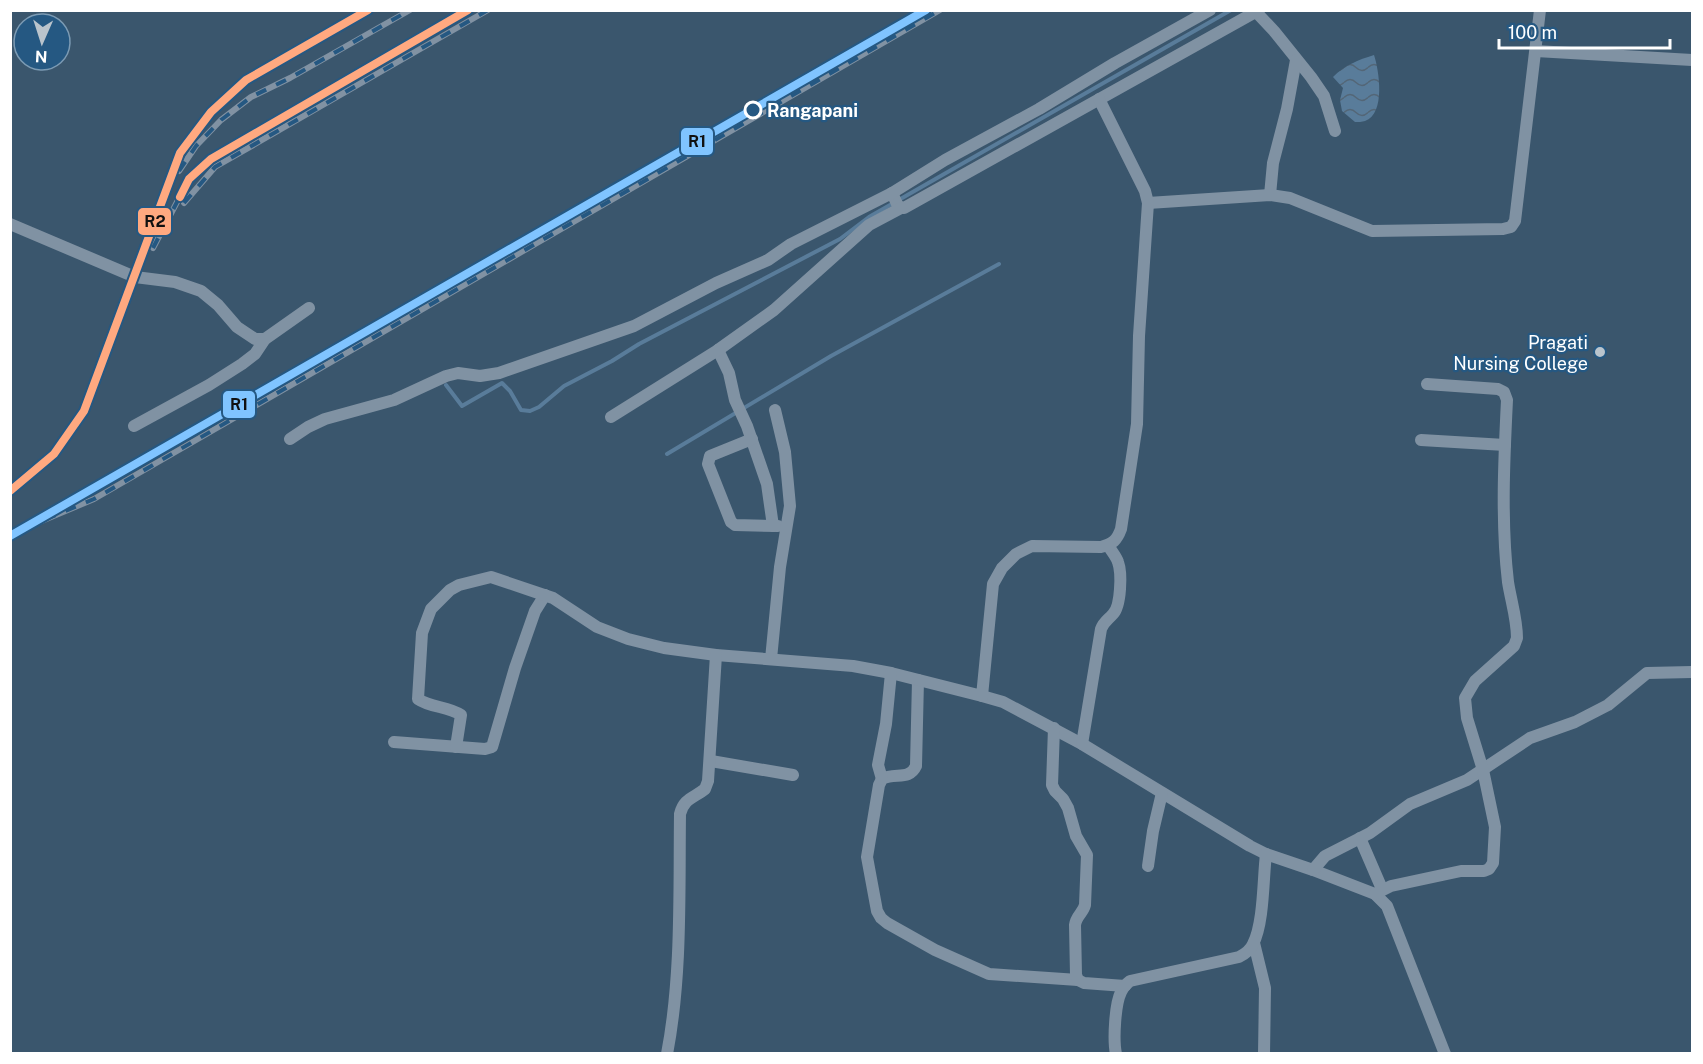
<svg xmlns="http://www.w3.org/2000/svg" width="1703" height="1064" viewBox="0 0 1703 1064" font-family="'Public Sans',sans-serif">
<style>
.water{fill:url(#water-waves)}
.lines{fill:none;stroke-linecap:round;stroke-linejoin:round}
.stream{stroke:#597c9a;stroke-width:4}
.street{stroke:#8092a3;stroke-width:12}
.rail-casing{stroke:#8192a3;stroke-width:6}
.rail{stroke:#255882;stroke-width:4;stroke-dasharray:11;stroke-linecap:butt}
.rail-1-casing{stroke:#255882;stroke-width:12}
.rail-2-casing{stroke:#255882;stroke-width:12}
.rail-1{stroke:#80c4ff;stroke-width:8}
.rail-2{stroke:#ffa980;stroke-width:8}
.stop-dot{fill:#255882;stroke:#fff;stroke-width:3}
.poi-dot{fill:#bac4cc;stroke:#255882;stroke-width:2}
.labels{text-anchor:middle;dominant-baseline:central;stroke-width:4.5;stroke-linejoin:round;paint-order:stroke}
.stop-label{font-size:18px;font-weight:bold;fill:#fff;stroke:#255882;text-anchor:start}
.poi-label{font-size:18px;fill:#fff;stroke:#255882;text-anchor:end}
.line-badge{stroke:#255882;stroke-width:2}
.pale-badge-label{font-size:16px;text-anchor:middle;font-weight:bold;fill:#111}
</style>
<defs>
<pattern id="water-waves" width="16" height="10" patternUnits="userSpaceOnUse" patternTransform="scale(1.5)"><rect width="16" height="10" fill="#597c9a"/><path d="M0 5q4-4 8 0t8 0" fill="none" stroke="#536677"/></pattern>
</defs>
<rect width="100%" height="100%" fill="#3a566d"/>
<path class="water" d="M 1374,55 C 1379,70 1386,114 1365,121 C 1362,122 1358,122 1355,122 L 1342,111 L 1340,100 L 1343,88 L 1333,77 C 1345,65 1358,60 1374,55 Z"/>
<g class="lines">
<g class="stream">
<polyline points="446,385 462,406 502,383 510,391 521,410 530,411 539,407 564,386 612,361 639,344 840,239 869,217 1231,10"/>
<polyline points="667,454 831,356 999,264"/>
</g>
<g class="street">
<polyline points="1257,13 1274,31 1311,77 1324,96 1335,131"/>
<polyline points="1536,51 1692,60"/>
<polyline points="892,193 898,206 904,208 1259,10"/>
<polyline points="1270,195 1273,163 1287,109 1296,60"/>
<polyline points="1148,203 1270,195 1290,198 1372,231 1503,229 1511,227 1515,221 1540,10"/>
<polyline points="10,224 135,277 175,282 201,291 218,305 237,327 255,339 265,339"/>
<polyline points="718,350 729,373 735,400 747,426 767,484 773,526"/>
<polyline points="611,417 718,350 774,310 869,225 901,208"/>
<polyline points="134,426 209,385 242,364 255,354 265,339 309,308"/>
<polyline points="290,439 308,427 325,419 394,400 446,376 458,373 480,376 499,373 634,326 716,283 768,260 791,244 892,193 945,160 1039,109 1115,63 1210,10"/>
<polyline points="752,439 710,456 708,464 731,522 735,525 778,526"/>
<polyline points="1421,440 1505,445"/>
<polyline points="771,659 780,567 790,506 785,452 775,410"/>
<path d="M 918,680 L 916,766 C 909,781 895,772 882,779 L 879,785 L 867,857 L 877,911 L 881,918 L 887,923 L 935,950 L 989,974 L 1078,980"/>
<polyline points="982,696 1003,702 1082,744 1250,846 1266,854 1313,870 1375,894 1387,906 1445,1054"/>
<path d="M 1054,728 L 1052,785 L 1055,791 L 1063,799 L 1068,808 L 1076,836 L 1087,855 L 1085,905 C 1083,913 1076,916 1075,925 L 1076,975 L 1078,980 L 1084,983 L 1125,986"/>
<polyline points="394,742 485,749 492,747 515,668 535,611 545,595"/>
<path d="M 1082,744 L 1101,629 C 1104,621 1108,620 1113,614 C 1121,606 1122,573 1118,562 C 1116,556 1111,551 1108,545"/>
<path d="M 456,747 L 461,715 C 448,706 431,708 418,699 L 422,633 L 431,609 L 450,590 L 459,585 L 491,577 L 553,598 L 597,627 L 628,639 L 664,648 L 716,655 L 853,666 L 891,673 L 982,696 L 993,584 L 1002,568 L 1016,554 L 1032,546 L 1101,547 C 1113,544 1117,540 1121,529 L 1137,424 L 1139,336 L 1148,203 L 1145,191 L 1099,99"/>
<polyline points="711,761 793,775"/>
<polyline points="882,779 878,765 886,724 891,673"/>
<polyline points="1360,838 1382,889"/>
<polyline points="1148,866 1153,831 1162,793"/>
<polyline points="1313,870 1325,856 1370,833 1410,804 1467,780 1530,738 1575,722 1608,705 1647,673 1692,672"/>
<path d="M 1375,894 L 1391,886 L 1461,871 L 1484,871 L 1489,869 L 1493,863 L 1495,827 L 1483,770 L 1467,718 L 1465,698 L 1475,681 L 1514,646 L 1517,638 C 1517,619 1511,601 1508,582 C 1501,522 1504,460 1507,400 L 1504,392 L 1498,389 L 1427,384"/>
<polyline points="1254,943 1265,988 1264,1054"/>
<path d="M 667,1054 C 682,976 679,892 680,814 C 684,798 694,798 705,789 L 708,781 L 716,655"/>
<path d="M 1116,1054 C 1113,1040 1115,1004 1121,992 C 1123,987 1126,984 1130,981 L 1239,957 C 1245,954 1250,951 1253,944 C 1264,923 1263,878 1266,854"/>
</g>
<defs>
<g id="rail">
<polyline points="179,171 196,146 221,120 251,97 290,78 410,10"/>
<polyline points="184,203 215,167 488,10"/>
<polyline points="153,248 189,179 211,159 468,10"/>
<polyline points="10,491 54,454 84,411 180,153 211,112 246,80 368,10"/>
<polyline points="25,528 94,499 940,10"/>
</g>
</defs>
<use href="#rail" class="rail-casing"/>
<use href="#rail" class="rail"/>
<defs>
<polyline id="rail-1" points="10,536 926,10"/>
<g id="rail-2">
<polyline points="180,197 189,179 211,159 468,10"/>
<polyline points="10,491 54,454 84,411 180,153 211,112 246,80 368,10"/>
</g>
</defs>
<use href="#rail-1" class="rail-1-casing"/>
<use href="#rail-2" class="rail-2-casing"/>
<use href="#rail-1" class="rail-1"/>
<use href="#rail-2" class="rail-2"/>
</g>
<circle class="stop-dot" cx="753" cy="110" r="8"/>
<circle class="poi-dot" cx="1600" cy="352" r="6"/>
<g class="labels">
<g class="stop-label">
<text x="767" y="110">Rangapani</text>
</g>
<g class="poi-label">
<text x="1588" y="342">Pragati<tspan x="1588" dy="21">Nursing College</tspan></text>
</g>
</g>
<g class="line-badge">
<rect x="680" y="127" width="34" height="29" rx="6" fill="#80c4ff"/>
<rect x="137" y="207" width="35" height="29" rx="6" fill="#ffa980"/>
<rect x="222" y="390" width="34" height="29" rx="6" fill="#80c4ff"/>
</g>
<g class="pale-badge-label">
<text x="697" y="147">R1</text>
<text x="155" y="227">R2</text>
<text x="239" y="410">R1</text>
</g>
<rect width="1703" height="1064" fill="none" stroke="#ffffff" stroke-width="24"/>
<g transform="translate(42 42) rotate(183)"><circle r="28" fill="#255882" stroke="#7c9bb4" stroke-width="1.5"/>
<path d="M0-4.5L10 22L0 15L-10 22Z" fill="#bac4cc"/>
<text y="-9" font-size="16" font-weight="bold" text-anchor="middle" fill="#ffffff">N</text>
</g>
<path d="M1499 39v9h171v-9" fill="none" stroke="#ffffff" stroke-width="3"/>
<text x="1508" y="39" font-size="18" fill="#ffffff" stroke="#255882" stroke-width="4.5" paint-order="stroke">100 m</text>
</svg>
